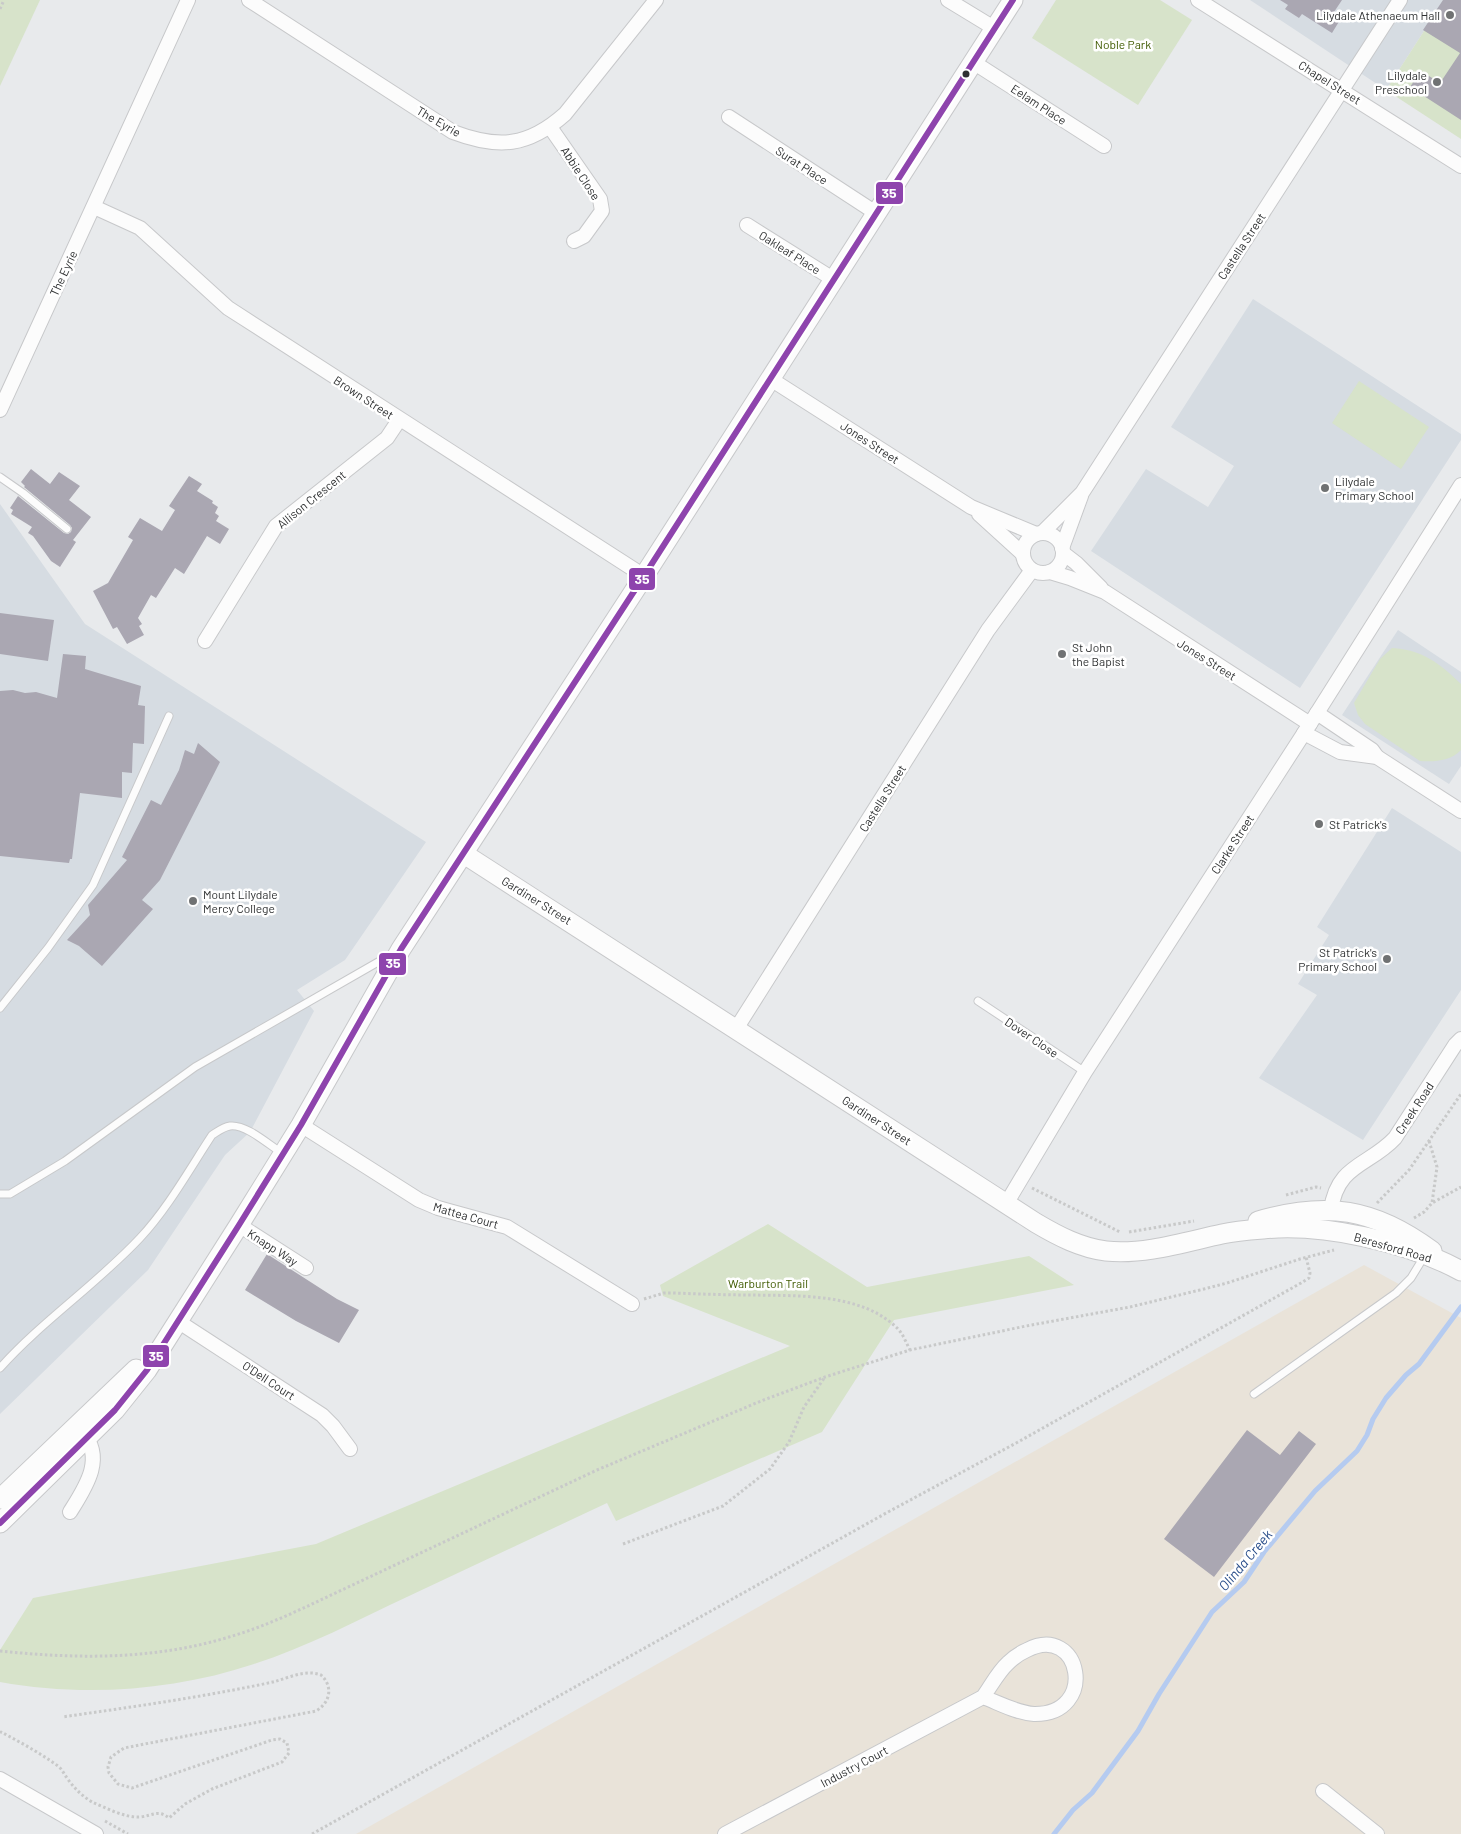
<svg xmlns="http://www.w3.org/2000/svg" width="1461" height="1834" viewBox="0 0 1461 1834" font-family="Barlow,sans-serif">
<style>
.built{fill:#d6dce2}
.industrial{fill:#e9e3d9}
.green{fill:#d7e3ca}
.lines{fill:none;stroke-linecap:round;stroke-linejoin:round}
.stream{stroke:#b5cbf0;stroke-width:5}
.building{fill:#aaa7b2}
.service-casing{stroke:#c7c8ca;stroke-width:9}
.minor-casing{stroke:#c7c8ca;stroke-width:16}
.secondary-casing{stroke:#c7c8ca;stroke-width:21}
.path{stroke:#c8c9c9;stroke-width:3;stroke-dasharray:2.5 2.5;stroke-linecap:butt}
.service{stroke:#fcfcfc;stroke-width:7}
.minor{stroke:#fcfcfc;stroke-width:14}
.secondary{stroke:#fcfcfc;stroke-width:19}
.bus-1-casing{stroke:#fff;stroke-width:10}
.bus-1{stroke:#8e44ad;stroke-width:6}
.poi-dot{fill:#707273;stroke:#fff;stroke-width:2}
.bus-dot{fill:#2f3132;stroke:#fff;stroke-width:2}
.labels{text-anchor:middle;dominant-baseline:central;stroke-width:5;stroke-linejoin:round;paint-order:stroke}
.poi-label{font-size:12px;fill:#2f3132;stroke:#fff;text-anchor:start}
.park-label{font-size:12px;fill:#415c03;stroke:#fff}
.street-label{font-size:12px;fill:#2f3132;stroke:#fff}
.water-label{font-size:14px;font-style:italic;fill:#284d8a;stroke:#fff}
.line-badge{stroke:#fff;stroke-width:2}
.badge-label{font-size:14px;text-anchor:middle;font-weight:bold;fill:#fff}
</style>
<rect width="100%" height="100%" fill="#e8eaec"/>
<g class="built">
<polygon points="1250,0 1444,0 1386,90"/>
<polygon points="1253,299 1461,434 1461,440 1300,688 1091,551 1146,469 1208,507 1234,466 1171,427"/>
<polygon points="0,504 85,624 426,842 345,960 297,990 314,1011 250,1132 225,1155 148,1270 0,1414"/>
<polygon points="1398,630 1461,672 1461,766 1449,784 1342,715"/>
<polygon points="1392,808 1461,852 1461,990 1363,1140 1259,1078 1317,995 1298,984 1329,935 1317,927"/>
</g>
<polygon class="industrial" points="1364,1265 1461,1318 1461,1834 356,1834"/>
<g class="green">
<polygon points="0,0 40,0 0,86"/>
<polygon points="1056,0 1160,0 1192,20 1138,105 1032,38"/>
<polygon points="1444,0 1461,0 1461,139 1386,90"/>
<polygon points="1359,381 1429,427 1401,469 1332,423"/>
<path d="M 1392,648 C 1423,650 1439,663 1461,684 L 1461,750 C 1451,761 1435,762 1420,761 L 1365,724 L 1358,715 L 1354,703 L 1380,659 Z"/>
<path d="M 768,1224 L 867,1287 L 1029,1256 L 1074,1285 L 894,1320 L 822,1432 L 616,1521 L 607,1503 C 541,1534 475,1565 409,1596 C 358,1620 307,1647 254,1664 C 173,1691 84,1697 0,1682 L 0,1650 L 33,1598 L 316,1544 L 790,1346 L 663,1296 L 660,1285 Z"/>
</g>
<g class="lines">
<polyline class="stream" points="1054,1834 1073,1810 1092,1793 1138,1731 1159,1694 1212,1612 1244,1582 1264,1552 1315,1491 1357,1451 1367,1435 1373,1419 1386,1398 1406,1375 1419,1364 1461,1307"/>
</g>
<g class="building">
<polygon points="1280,0 1342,0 1332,15 1340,20 1332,33 1302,14 1299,18 1285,9 1288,5"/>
<polygon points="1443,0 1461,0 1461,120 1410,87 1421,71 1440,83 1460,53 1423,30"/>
<polygon points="31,469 50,484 59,472 80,486 69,500 91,517 73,540 76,542 60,567 51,561 33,536 28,533 32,527 11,514 13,510 10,508 18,496 64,533 68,534 71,532 72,528 70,525 24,487 25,486 21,482"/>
<polygon points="189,476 202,484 197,491 213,501 212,503 218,507 215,513 219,516 216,521 229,529 220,544 207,536 184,574 175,568 156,598 151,595 138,618 142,624 139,626 144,635 127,644 117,627 113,629 93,591 108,583 133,540 128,537 140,518 162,531 175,510 169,506"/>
<polygon points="0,613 54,620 48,661 0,654"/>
<polygon points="63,654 86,656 85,669 141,686 138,705 145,706 144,744 133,743 132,773 122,772 122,798 80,793 72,859 70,859 69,863 0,856 0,691 13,690 25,693 36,692 57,698"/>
<polygon points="198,743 220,762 160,880 142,900 153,909 102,966 79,946 67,940 90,915 88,905 127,860 122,857 151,800 161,805 179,770 185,750 194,754"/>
<polygon points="267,1254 337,1299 359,1310 339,1343 296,1321 245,1290"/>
<polygon points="1247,1430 1280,1455 1299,1431 1316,1444 1214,1577 1164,1539"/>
</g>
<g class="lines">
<defs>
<g id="service">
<polyline points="0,477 23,493 67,529"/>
<polyline points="978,1001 1085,1072"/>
<polyline points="0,1008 48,948 93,885 169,716"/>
<polyline points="0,1194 10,1194 65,1161 195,1067 392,954"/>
<path d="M 0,1368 C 42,1321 96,1285 140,1238 C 168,1208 189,1170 212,1135 C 217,1132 223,1127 230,1126 C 246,1124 269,1145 282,1153"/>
<polyline points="1254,1394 1396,1293 1411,1278 1425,1255"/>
</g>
<g id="minor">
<path d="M 249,0 L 453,132 C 498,149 528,147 565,114 L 656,0"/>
<polyline points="948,0 994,28"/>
<polyline points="1198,0 1461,166"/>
<polyline points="973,62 1104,146"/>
<polyline points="729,117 876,213"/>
<polyline points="550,127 600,199 602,211 584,236 574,241"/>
<polyline points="94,207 140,228 228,308 644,576"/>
<polyline points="747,225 833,279"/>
<polyline points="769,378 971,507 1036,534"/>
<polyline points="0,410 188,0"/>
<polyline points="979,514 1023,554"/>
<circle cx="1043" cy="553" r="20"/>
<polyline points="1042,533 1082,493 1400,0"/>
<polyline points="1062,548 1081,496"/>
<polyline points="1063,553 1076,563 1101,588"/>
<polyline points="1050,572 1070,578 1105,592 1310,724"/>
<polyline points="205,641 276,526 387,438 399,420"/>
<polyline points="1317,713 1372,750 1377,757"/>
<polyline points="1304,733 1340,752 1377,757 1461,811"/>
<polyline points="736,1029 988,630 1032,570"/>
<polyline points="301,1125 419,1200 438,1208 507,1227 632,1304"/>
<polyline points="1006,1204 1085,1072 1317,713 1461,485"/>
<path d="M 1331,1210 C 1337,1164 1369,1166 1395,1138 L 1455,1045 L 1461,1039"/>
<polyline points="239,1225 306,1268"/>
<polyline points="179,1322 322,1415 333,1426 350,1449"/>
<path d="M 70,1512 C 85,1488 106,1458 82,1432"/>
<polyline points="0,1779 96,1834"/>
<polyline points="1323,1791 1377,1834"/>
<path d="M 725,1834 L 983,1697 C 991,1686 998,1672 1008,1663 C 1013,1658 1020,1653 1027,1650 C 1081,1622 1099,1715 1034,1714 C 1017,1713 999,1703 983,1697"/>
</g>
<g id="secondary">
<path d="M 464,854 L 1036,1223 C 1058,1236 1081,1248 1106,1251 C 1144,1255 1185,1242 1222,1234 C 1235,1231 1249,1230 1263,1229 C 1323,1223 1408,1242 1461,1271"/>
<path d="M 1258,1221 C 1326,1201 1374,1208 1432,1251"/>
<polyline points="0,1499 136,1369"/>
<polyline points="0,1523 115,1410 147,1370 239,1225 301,1125 401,949 644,576 1013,0"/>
</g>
</defs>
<use href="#service" class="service-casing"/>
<use href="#minor" class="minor-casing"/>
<use href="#secondary" class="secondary-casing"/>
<g class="path">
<polyline points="0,9 4,0"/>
<polyline points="1429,1141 1437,1167 1432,1203"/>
<polyline points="1032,1188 1120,1232"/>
<polyline points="1286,1195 1316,1187 1321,1188"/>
<polyline points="1377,1203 1409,1170 1461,1094"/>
<polyline points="1414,1218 1424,1212 1432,1203 1461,1187"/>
<polyline points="1129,1232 1194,1221"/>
<path d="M 644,1299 L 664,1293 L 673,1293 C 700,1294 727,1295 753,1295 C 799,1296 860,1293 896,1327 C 903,1333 906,1343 910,1350"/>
<polyline points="623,1544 723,1506 770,1469 789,1442 804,1407 825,1377"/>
<path d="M 0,1651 C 77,1659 154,1660 229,1637 C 257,1629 284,1617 310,1605 L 597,1470 L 761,1401 L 825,1377 L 910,1350 L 1026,1326 L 1130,1307 L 1204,1289 L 1227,1283 L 1300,1259 L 1334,1250"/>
<path d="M 0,1733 L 1,1732 C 20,1742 40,1753 58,1766 C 62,1769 64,1774 67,1778 C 74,1788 82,1796 92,1802 C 106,1808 125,1818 140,1817 C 152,1816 158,1809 169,1818 L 185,1804 L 212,1789 L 282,1762 L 289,1753 L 287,1743 L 280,1739 L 272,1740 L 132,1788 L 118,1784 L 109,1773 L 108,1767 L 111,1757 L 124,1748 L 316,1711 C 331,1702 333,1686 321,1675 C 306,1669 288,1678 273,1682 C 203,1697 132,1707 62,1717"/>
<polyline points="105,1821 128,1834"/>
<polyline points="312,1834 888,1512 1018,1442 1301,1283 1309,1278 1310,1273 1306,1257"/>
</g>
<use href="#service" class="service"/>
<use href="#minor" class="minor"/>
<use href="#secondary" class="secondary"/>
<defs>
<polyline id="bus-1" points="0,1523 115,1410 147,1370 239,1225 301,1125 401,949 644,576 1013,0"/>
</defs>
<use href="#bus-1" class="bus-1-casing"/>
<use href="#bus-1" class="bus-1"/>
</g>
<g class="poi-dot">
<circle cx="1450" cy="15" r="5"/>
<circle cx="1437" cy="82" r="5"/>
<circle cx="1325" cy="488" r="5"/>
<circle cx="1062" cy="654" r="5"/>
<circle cx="1319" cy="824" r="5"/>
<circle cx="193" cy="901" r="5"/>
<circle cx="1387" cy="959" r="5"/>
</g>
<circle class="bus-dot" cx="966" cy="74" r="4.5"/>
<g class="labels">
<g class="poi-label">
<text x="1440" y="15" text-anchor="end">Lilydale Athenaeum Hall</text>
<text x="1427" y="75" text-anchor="end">Lilydale<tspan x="1427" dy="14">Preschool</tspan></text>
<text x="1335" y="481">Lilydale<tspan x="1335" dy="14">Primary School</tspan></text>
<text x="1072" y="647">St John<tspan x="1072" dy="14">the Bapist</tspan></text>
<text x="1329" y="824">St Patrick's</text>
<text x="203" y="894">Mount Lilydale<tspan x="203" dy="14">Mercy College</tspan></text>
<text x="1377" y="952" text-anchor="end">St Patrick's<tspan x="1377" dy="14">Primary School</tspan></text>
</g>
<g class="park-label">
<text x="1123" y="44">Noble Park</text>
<text x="768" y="1283">Warburton Trail</text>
</g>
<g class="street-label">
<text transform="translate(1330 82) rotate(32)">Chapel Street</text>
<text transform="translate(1039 104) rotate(33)">Eelam Place</text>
<text transform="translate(439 121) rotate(30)">The Eyrie</text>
<text transform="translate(802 165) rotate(33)">Surat Place</text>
<text transform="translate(581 173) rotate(57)">Abbie Close</text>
<text transform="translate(1241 246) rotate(-57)">Castella Street</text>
<text transform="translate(790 252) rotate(32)">Oakleaf Place</text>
<text transform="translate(63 273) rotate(-65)">The Eyrie</text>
<text transform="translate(364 397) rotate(33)">Brown Street</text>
<text transform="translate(870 442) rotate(33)">Jones Street</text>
<text transform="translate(311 499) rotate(-39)">Allison Crescent</text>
<text transform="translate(1207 659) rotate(32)">Jones Street</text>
<text transform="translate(882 798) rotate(-58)">Castella Street</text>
<text transform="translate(1232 844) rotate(-57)">Clarke Street</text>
<text transform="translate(537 900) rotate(32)">Gardiner Street</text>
<text transform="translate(1032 1037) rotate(34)">Dover Close</text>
<text transform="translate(1414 1108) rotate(-57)">Creek Road</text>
<text transform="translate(877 1120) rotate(33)">Gardiner Street</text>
<text transform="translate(466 1215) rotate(16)">Mattea Court</text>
<text transform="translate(273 1247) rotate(33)">Knapp Way</text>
<text transform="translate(1393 1247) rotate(16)">Beresford Road</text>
<text transform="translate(269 1380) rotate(33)">O'Dell Court</text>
<text transform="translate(854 1766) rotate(-28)">Industry Court</text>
</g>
<g class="water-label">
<text transform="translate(1245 1560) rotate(-50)">Olinda Creek</text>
</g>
</g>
<g class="line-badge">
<rect x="875" y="181" width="29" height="24" rx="5" fill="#8e44ad"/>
<rect x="628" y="567" width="28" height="24" rx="5" fill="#8e44ad"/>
<rect x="378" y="952" width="29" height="24" rx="5" fill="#8e44ad"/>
<rect x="142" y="1344" width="28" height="24" rx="5" fill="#8e44ad"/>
</g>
<g class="badge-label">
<text x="889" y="198">35</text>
<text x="642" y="584">35</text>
<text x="393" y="968">35</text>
<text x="156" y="1361">35</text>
</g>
</svg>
